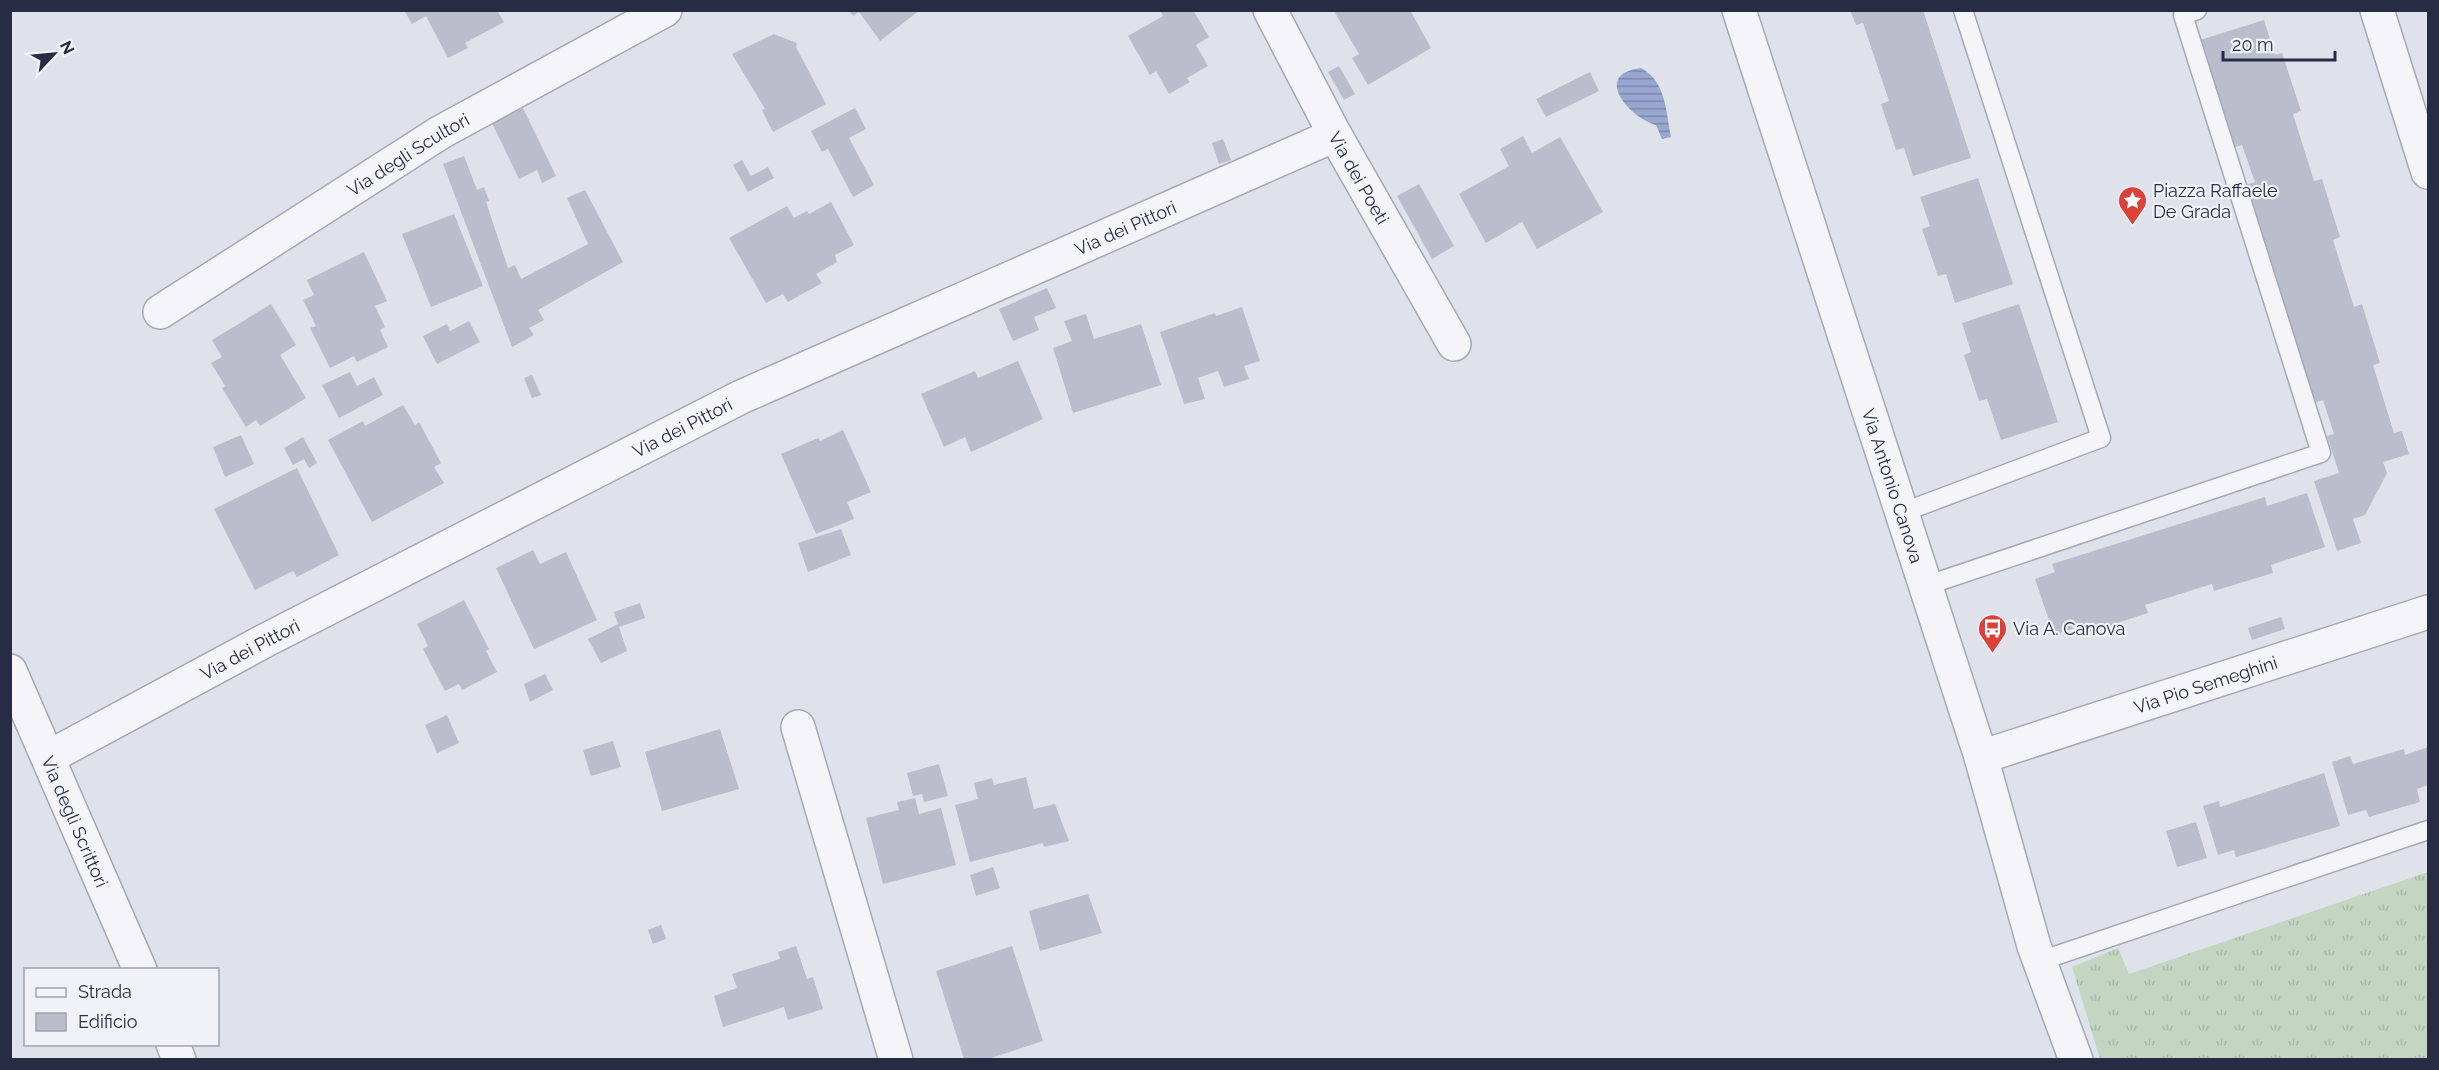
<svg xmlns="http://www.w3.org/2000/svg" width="2439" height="1070" viewBox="0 0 2439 1070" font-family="Raleway,sans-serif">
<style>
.grass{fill:url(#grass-tufts)}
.water{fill:url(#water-rules)}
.building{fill:#babdcb}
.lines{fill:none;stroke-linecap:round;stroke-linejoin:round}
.service-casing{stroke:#a5a8b6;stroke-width:21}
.minor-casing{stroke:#a5a8b6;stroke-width:36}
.service{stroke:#f4f4f9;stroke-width:18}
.minor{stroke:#f4f4f9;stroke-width:33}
.labels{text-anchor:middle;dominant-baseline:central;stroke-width:4.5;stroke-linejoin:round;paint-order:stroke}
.street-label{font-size:18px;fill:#272c44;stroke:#f0f2f8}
.poi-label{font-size:18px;fill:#272c44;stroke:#f0f2f8;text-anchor:start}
</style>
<defs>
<pattern id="grass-tufts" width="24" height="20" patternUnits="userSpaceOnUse" patternTransform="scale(1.5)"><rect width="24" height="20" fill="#c2d6c1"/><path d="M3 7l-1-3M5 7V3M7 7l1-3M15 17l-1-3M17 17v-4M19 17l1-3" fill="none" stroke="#a7b8a7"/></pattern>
<pattern id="water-rules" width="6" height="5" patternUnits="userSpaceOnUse" patternTransform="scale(1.5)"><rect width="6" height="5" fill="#98a7cf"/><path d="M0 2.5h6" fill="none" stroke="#7c88aa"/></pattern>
</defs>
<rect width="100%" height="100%" fill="#e0e2eb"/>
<polygon class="grass" points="2428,872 2428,1059 2100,1059 2072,967 2118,948 2129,974"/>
<path class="water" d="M 1641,68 C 1666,81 1666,112 1671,137 L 1662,139 L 1656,125 C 1630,118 1591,74 1641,68 Z"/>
<g class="building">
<polygon points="404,10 497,10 504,22 465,43 468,48 448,58 426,16 412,24"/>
<polygon points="849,10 920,10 880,41 859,12 853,16"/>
<polygon points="1160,10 1193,10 1209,37 1196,45 1208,66 1187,78 1190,82 1169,94 1156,71 1150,75 1128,36 1163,16"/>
<polygon points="1339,10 1410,10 1431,48 1368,85 1352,58 1359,54 1335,13"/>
<polygon points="1850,10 1923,10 1971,158 1913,176 1904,148 1896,150 1881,104 1889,101 1863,23 1856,25"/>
<polygon points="2264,20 2275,55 2282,53 2301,111 2293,114 2314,181 2322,179 2340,237 2333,240 2354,307 2362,304 2380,363 2373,365 2394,433 2402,431 2409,454 2383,462 2387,473 2365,515 2353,519 2361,543 2337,551 2314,481 2339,473 2327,436 2334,434 2323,400 2314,403 2245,185 2255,182 2242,145 2235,147 2200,40"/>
<polygon points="774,34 797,43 796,47 826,104 773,132 762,110 765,109 732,54"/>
<polygon points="1339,66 1355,94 1344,100 1328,72"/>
<polygon points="1590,72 1599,91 1546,117 1536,99"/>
<polygon points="523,108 556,176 542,183 537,170 519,179 492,123"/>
<polygon points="855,108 866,129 849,138 874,185 853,197 828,149 822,152 811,131"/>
<polygon points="1523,136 1532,153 1560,137 1603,212 1537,249 1522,222 1486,243 1459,194 1509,166 1500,149"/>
<polygon points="1223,139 1231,160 1219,164 1212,143"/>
<polygon points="464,156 477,190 484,187 489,201 486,202 508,268 515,265 521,279 588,244 567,198 585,190 623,262 538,310 544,320 529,328 534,335 512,347 443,164"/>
<polygon points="742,160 751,176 768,167 774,178 748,192 733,165"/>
<polygon points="1978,178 2013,284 1955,303 1946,274 1938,276 1922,229 1930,226 1920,197"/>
<polygon points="1419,184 1454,246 1432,259 1397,196"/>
<polygon points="831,202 854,245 835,255 837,262 816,274 822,283 788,302 783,294 766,303 729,238 787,206 794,218 807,211 809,214"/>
<polygon points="454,214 483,286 431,307 402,234"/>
<polygon points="364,252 387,301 375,306 385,327 380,330 388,347 357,362 354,356 330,368 310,328 316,326 303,300 314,295 307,280"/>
<polygon points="1047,288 1056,308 1034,317 1039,330 1013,341 999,309"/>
<polygon points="271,304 296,345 280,355 306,398 260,426 256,420 246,427 222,388 225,386 211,363 222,357 212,340"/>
<polygon points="2019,304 2058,422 2001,440 1987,399 1979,401 1964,355 1971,352 1962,323"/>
<polygon points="1242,307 1260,361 1244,366 1249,379 1224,387 1218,371 1198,378 1205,399 1184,404 1160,332 1215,313 1216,316"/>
<polygon points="1086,314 1094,339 1141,324 1161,385 1073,413 1053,348 1072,341 1064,321"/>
<polygon points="469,321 480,342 437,364 423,336 447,324 450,331"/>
<polygon points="1018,361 1043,419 971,452 965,437 944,447 921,394 975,371 978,378"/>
<polygon points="350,372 357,386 374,377 383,395 339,418 322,385"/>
<polygon points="532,375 541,395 532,398 524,378"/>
<polygon points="403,405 415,425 419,422 441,463 434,467 444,483 372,522 328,440 363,421 365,426"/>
<polygon points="843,430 871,492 847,502 854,519 816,534 781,454 818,438 820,441"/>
<polygon points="241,435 254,464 225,477 213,447"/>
<polygon points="303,437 317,463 309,468 304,459 293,465 284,448"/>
<polygon points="297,468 339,555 297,577 293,571 255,590 214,509"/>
<polygon points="2307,493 2325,547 2271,565 2273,573 2214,591 2212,584 2145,605 2148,613 2089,632 2087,624 2054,635 2035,579 2055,572 2052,564 2265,497 2267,506"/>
<polygon points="841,529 851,555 808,572 798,543"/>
<polygon points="533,550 540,564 566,552 597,620 534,649 496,568"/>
<polygon points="464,600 489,649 486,651 497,672 462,690 459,684 445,691 423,649 428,646 417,624"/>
<polygon points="640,603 645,618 619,627 627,651 601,663 588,639 618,624 614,612"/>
<polygon points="2281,617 2285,629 2252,640 2248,628"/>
<polygon points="545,674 553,690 530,702 524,684"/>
<polygon points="447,715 459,743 437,753 425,725"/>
<polygon points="720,729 739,789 662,811 645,752"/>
<polygon points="613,741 621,767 591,776 583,750"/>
<polygon points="2428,747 2428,785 2417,789 2420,802 2369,817 2366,810 2348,815 2332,762 2350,756 2353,764 2404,749 2405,755"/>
<polygon points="939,764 948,796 924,802 922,794 913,796 907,773"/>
<polygon points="2324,773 2340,826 2236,857 2234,850 2218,855 2203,806 2219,801 2220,807"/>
<polygon points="1026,777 1034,809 1055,804 1069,841 1044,847 1043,843 970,862 955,805 978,799 974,783 992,778 994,785"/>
<polygon points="915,798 919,814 941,808 956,865 883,884 866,818 899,810 897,802"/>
<polygon points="2196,822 2207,858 2177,867 2166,831"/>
<polygon points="993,867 1000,888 976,896 970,875"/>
<polygon points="1088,894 1102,933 1040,951 1029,911"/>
<polygon points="661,925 666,939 653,944 648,930"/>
<polygon points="796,946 807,979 813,977 823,1009 788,1020 784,1007 723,1027 714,996 737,988 732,974 780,959 778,952"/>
<polygon points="1012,946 1043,1041 988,1059 964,1059 936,971"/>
</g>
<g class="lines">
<defs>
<g id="service">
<polyline points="1901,513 2101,438 1963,10"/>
<polyline points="1925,586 2321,453 2183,15 2197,10"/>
<polyline points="2040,961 2428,830"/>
</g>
<g id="minor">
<path id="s1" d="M 1270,10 L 1335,135 L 1454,344"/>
<path id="s2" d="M 1739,10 L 1981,757 L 2034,946 L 2076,1060"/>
<polyline points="2377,10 2428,172"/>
<path id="s3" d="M 160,312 L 441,132 L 665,10"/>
<path id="s4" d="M 10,671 L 140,970"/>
<polyline points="798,727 896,1060"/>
<path id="s5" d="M 49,757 L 268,639 L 741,397 L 1335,135"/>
<path id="s6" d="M 1981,757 L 2428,612"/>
<polyline points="173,1044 179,1060"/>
</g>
</defs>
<use href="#service" class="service-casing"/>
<use href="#minor" class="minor-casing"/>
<use href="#service" class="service"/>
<use href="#minor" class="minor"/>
</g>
<defs>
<symbol id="sight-pin" viewBox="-11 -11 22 30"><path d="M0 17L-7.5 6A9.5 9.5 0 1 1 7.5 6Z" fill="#dd4039" stroke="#f0f2f8"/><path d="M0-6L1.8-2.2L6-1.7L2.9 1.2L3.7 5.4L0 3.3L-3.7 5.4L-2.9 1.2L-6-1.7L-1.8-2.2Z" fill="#fff"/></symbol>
<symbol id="bus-pin" viewBox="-11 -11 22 30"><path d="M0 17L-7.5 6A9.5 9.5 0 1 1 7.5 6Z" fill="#dd4039" stroke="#f0f2f8"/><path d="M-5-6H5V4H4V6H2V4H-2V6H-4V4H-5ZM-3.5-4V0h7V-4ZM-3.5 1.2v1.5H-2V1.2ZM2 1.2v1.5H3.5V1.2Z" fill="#fff"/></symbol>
</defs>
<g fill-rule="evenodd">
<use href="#sight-pin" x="2116" y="184" width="33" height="45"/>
<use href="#bus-pin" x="1976" y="612" width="33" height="45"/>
</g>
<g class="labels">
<g class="street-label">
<text stroke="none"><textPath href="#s3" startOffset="294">Via degli Scultori</textPath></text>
<text stroke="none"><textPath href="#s1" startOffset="190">Via dei Poeti</textPath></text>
<text stroke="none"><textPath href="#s5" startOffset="1200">Via dei Pittori</textPath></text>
<text stroke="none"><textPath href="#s5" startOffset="714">Via dei Pittori</textPath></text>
<text stroke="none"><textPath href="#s2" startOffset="500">Via Antonio Canova</textPath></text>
<text stroke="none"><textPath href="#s5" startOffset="228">Via dei Pittori</textPath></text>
<text stroke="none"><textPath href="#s6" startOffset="236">Via Pio Semeghini</textPath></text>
<text stroke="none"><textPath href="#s4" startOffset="164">Via degli Scrittori</textPath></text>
</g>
<g class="poi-label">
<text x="2153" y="190">Piazza Raffaele<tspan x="2153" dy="21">De Grada</tspan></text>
<text x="2013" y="628">Via A. Canova</text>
</g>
</g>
<rect width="2439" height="1070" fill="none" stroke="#272c44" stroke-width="24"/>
<rect x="24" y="968" width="195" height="78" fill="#f0f2f8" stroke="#a0a3b0" stroke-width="1.5"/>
<rect x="36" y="988" width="30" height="9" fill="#f4f4f9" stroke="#a0a3b0" stroke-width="1.5"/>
<text x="78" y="998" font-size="18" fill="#272c44">Strada</text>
<rect x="36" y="1013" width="30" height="18" fill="#babdcb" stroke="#a0a3b0" stroke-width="1.5"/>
<text x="78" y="1028" font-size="18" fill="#272c44">Edificio</text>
<g transform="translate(54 54) rotate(64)" stroke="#f0f2f8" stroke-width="4.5" paint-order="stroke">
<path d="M0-4.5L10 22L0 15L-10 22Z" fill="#272c44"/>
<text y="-9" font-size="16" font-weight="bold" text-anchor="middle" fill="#272c44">N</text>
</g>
<path d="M2223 51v9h112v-9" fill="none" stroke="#272c44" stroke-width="3"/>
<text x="2232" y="51" font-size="18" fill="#272c44" stroke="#f0f2f8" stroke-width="4.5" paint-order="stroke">20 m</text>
</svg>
